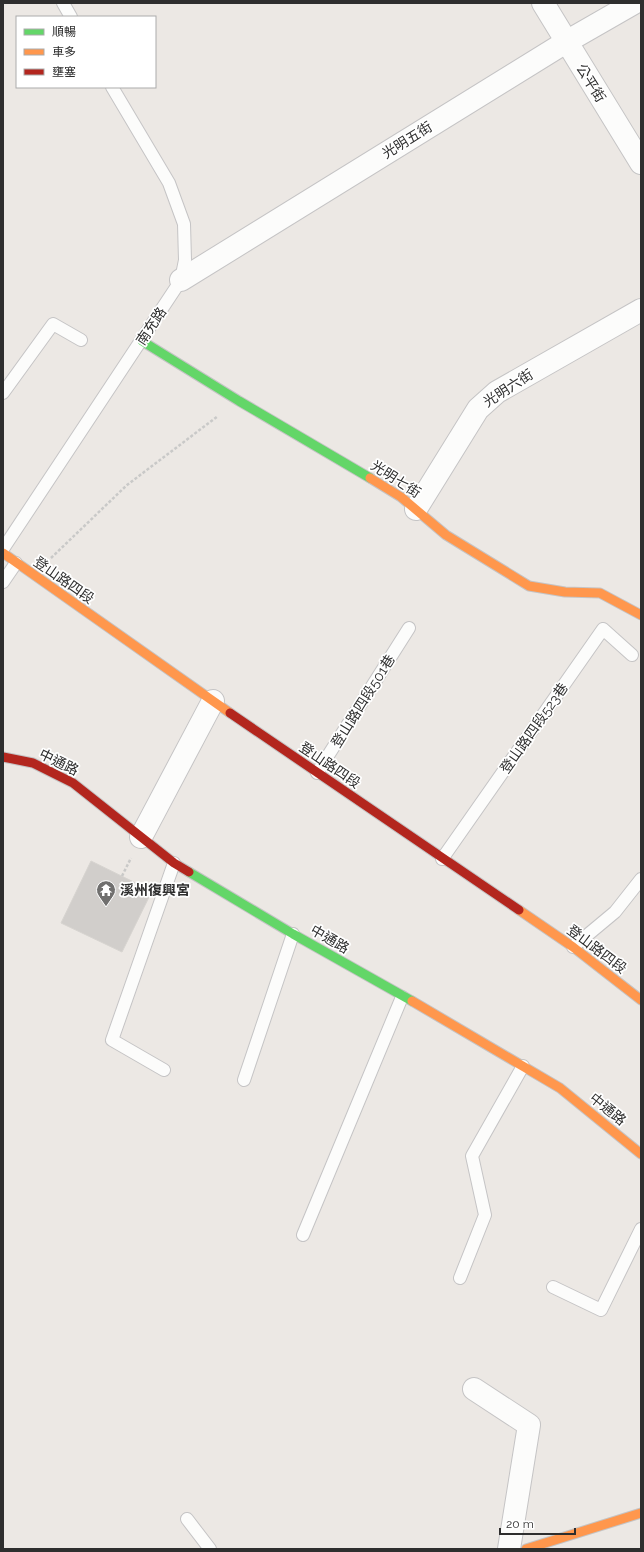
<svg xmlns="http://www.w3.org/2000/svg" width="644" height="1552" viewBox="0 0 644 1552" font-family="Raleway,'Noto Sans TC',sans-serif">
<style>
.building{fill:#d1cecb;stroke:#d7d4d0}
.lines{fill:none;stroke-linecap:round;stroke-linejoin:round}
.lane-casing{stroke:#c5c4c5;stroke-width:14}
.street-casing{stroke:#c5c4c5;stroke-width:24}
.fast-casing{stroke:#c5c4c5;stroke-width:11}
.slow-casing{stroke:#c5c4c5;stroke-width:11}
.jam-casing{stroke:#c5c4c5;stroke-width:11}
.path{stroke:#c9c9c8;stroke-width:2.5;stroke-dasharray:3 2;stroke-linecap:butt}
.lane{stroke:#fcfcfb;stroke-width:12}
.street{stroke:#fcfcfb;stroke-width:22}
.fast{stroke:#63d668;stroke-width:9}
.slow{stroke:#ff974d;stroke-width:9}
.jam{stroke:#b3261e;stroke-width:9}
.labels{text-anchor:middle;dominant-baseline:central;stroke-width:3.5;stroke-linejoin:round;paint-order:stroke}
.street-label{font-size:14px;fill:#2e2e2e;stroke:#fff}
.poi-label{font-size:14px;font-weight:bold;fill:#2e2e2e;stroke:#fff;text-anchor:start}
</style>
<rect width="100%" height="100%" fill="#ece8e4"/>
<polygon class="building" points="91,861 152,891 122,952 61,923"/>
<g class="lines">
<defs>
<g id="lane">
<polyline points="63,3 71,17"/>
<polyline points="3,393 53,324 81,340"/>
<polyline points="3,549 181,280 185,260 184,224 169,183 112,87"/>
<polyline points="3,582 16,563"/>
<polyline points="317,773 409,628"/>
<polyline points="442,859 603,629 632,655"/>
<polyline points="573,947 615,912 641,879"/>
<polyline points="164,1070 112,1040 174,863"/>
<polyline points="244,1080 293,934"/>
<polyline points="303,1235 402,997"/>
<polyline points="460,1278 485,1215 472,1156 523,1066"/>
<polyline points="553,1287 601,1310 641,1229"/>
<polyline points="187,1519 210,1549"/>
</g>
<g id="street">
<polyline points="543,3 641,163"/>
<polyline points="181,280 566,42 634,3"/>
<polyline points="416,509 478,409 497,392 641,310"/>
<polyline points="141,837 213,701"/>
<polyline points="474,1389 529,1425 509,1549"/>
</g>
<g id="fast">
<polyline points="142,341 239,401 370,478"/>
<polyline points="189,872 293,934 412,1001"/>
</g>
<g id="slow">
<polyline points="370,478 401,497 446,535 529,586 565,592 600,593 641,615"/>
<polyline points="3,553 230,713"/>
<polyline points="519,910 573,947 641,1000"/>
<polyline points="412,1001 560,1088 641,1154"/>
<polyline points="526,1549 641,1513"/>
</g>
<g id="jam">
<polyline points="230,713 519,910"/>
<polyline points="3,757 33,763 73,783 174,863 189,872"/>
</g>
</defs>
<use href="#lane" class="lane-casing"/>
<use href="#street" class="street-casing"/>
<use href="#fast" class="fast-casing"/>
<use href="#slow" class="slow-casing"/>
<use href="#jam" class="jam-casing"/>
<g class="path">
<polyline points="51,558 127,485 218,416"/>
<polyline points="122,876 131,858"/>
</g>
<use href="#lane" class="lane"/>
<use href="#street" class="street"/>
<use href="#fast" class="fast"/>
<use href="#slow" class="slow"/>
<use href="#jam" class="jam"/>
</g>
<defs>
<symbol id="temple-pin" viewBox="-11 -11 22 30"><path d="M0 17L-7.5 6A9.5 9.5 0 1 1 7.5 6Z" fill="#706f6e" stroke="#fff"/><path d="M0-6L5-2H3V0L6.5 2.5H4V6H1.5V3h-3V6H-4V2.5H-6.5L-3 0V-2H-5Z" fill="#fff"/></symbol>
</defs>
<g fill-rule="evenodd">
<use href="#temple-pin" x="95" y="879" width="22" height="30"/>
</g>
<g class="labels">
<g class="street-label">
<text transform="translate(591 83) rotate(58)">公平街</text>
<text transform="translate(407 140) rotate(-32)">光明五街</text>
<text transform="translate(151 326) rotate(-56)">南充路</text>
<text transform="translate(508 388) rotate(-33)">光明六街</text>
<text transform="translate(396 479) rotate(33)">光明七街</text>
<text transform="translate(64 580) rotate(35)">登山路四段</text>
<text transform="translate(363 701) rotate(-58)">登山路四段501巷</text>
<text transform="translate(534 728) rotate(-55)">登山路四段523巷</text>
<text transform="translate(59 762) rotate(26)">中通路</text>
<text transform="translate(330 765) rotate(34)">登山路四段</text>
<text transform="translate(330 939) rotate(30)">中通路</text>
<text transform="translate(597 949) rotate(37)">登山路四段</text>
<text transform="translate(608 1109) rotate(39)">中通路</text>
</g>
<g class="poi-label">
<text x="120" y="890">溪州復興宮</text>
</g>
</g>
<rect width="644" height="1552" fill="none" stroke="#2e2e2e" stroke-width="8"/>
<rect x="16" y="16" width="140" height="72" fill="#ffffff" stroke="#ababab"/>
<rect x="24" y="29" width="20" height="6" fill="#63d668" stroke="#ababab"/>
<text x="52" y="36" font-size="12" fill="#2e2e2e">順暢</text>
<rect x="24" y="49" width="20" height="6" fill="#ff974d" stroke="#ababab"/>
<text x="52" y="56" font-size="12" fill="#2e2e2e">車多</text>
<rect x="24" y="69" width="20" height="6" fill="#b3261e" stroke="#ababab"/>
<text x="52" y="76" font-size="12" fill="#2e2e2e">壅塞</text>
<path d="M500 1528v6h75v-6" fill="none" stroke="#2e2e2e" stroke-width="2"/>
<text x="506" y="1528" font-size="12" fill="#2e2e2e" stroke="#ffffff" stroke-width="3" paint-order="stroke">20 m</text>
</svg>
